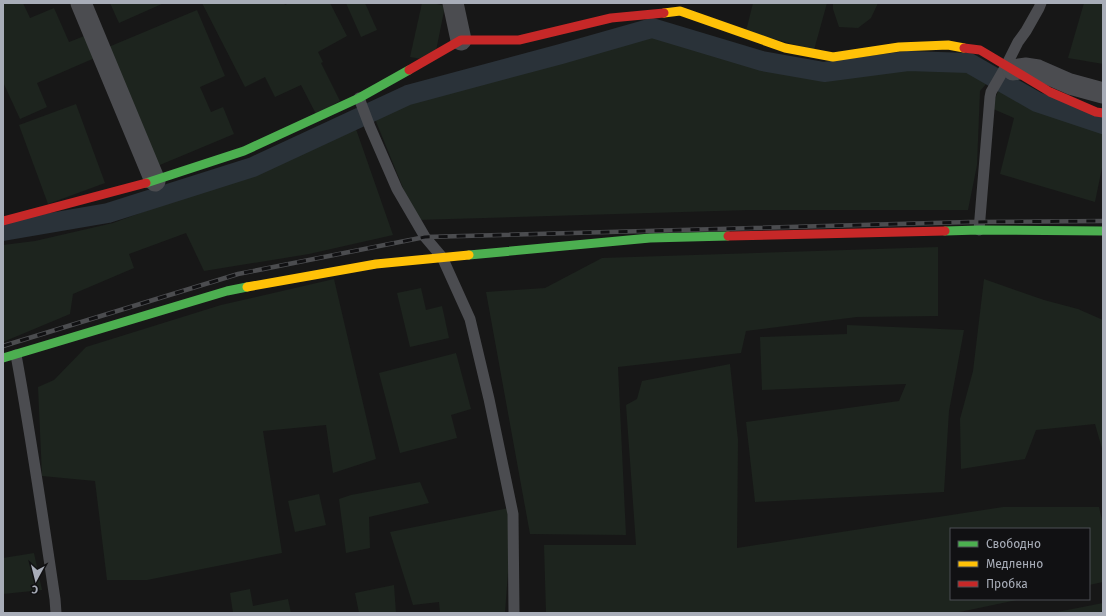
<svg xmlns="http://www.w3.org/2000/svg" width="1106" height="616" viewBox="0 0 1106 616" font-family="'Fira Sans',sans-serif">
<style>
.green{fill:#1d241e}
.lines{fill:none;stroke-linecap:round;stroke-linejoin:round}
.canal{stroke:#2a3239;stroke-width:20}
.lane{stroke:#4b4c50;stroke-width:11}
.street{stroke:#4b4c50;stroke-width:21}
.fast{stroke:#4caf50;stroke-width:9}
.slow{stroke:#ffc107;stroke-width:9}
.jam{stroke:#c62828;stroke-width:9}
.rail-casing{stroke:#4b4c4f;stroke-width:4.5}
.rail{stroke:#111113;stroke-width:3;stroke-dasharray:9;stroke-linecap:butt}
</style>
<rect width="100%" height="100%" fill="#171717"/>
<g class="green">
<polygon points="3,3 23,3 30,18 54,8 69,42 87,35 97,57 37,83 47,107 20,119 3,82"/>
<polygon points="110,3 164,3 119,23"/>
<polygon points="202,3 284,3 285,5 289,3 330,3 347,36 318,52 323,62 321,63 340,101 316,114 301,85 275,97 265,77 245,87"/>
<polygon points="346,3 365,3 377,30 361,37"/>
<polygon points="422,3 432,3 445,6 434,61 410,57"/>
<polygon points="753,3 777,4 777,3 827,3 814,50 746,31"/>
<polygon points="833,3 878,3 871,18 858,28 839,27 833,9"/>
<polygon points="1084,3 1103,3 1103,64 1068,58"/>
<polygon points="197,10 225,76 200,87 211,112 223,107 234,134 155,167 106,48"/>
<polygon points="654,34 708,46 762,65 826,77 906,65 966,68 988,82 980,91 977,165 968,210 750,210 416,220 375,119 407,102 489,78 562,59 614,43"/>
<polygon points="1000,87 1036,107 1103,131 1103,163 1095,202 1000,174 1014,118 991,108"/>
<polygon points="76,104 105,183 48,204 19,125"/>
<polygon points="356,129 393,235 309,254 204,271 186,233 129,254 134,268 73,294 70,314 3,342 3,245 35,241 113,223 170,202 256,172"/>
<polygon points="938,247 938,316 857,317 746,331 741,353 618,367 626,535 530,534 486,292 545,288 602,258"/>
<polygon points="334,279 376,459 333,473 326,425 263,431 282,553 147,580 107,580 95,481 42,476 38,387 54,380 86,347 221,305"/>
<polygon points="984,279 1044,300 1078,309 1103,320 1103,452 1095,424 1036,430 1025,459 961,469 960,419 973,371"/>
<polygon points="421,288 426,310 442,306 449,338 410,347 397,293"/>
<polygon points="847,325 964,330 949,411 944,492 755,502 746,422 899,401 906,384 762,390 760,337 847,334"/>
<polygon points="456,353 471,409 451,415 457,438 400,453 379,373"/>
<polygon points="730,364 738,440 737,548 1003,507 1099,507 1103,524 1103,582 1089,585 1089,529 951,529 951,599 1022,599 955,613 546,613 544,545 636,545 626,405 637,399 642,381"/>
<polygon points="420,482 429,503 369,517 370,548 346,553 339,499 351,495"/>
<polygon points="319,494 326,525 295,532 288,501"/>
<polygon points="509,508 510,545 505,613 440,613 439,602 413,605 390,532"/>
<polygon points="34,553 42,590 3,594 3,558"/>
<polygon points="394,585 396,613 359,613 355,593"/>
<polygon points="250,589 253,606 288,599 291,613 233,613 230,593"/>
<polygon points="1103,603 1103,613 1052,613"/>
</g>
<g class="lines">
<polyline class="canal" points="3,231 108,213 253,167 408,95 561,54 652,28 762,61 824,72 908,61 969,63 1037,102 1103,124"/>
<g class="lane">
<polyline points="359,98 370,127 397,189 425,237 442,257 470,319 489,399 513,514 514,613"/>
<polyline points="979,230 990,97 991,92 1006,66 1018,42 1026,31 1039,8 1041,3"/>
<path d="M 16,355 C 31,436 43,518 55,599 L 56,613"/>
</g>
<g class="street">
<polyline points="81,3 155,181"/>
<polyline points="453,3 461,40"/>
<polyline points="1013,70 1025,68 1038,70 1070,84 1103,93"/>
</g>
<g class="fast">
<polyline points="146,183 244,151 359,98 409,70"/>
<polyline points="945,231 979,230 1103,231"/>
<polyline points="469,255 650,238 728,236"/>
<polyline points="3,358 227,291 247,287"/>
</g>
<g class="slow">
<polyline points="664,13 680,11 785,48 833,57 899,47 948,45 964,48"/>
<polyline points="247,287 376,264 469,255"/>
</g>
<g class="jam">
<polyline points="964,48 980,50 1050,92 1096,112 1103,113"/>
<polyline points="409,70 461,40 519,40 611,18 664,13"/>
<polyline points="3,221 146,183"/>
<polyline points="728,236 945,231"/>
</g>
<defs>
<polyline id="rail" points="3,346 238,274 425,237 969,222 1103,221"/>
</defs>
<use href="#rail" class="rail-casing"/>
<use href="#rail" class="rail"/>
</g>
<rect width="1106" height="616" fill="none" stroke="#a8adb8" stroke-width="8"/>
<rect x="950" y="528" width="140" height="72" fill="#111113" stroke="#4d4f55"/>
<rect x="958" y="541" width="20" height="6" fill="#4caf50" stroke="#4d4f55"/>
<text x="986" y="548" font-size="12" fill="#a8adb8">Свободно</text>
<rect x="958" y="561" width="20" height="6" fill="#ffc107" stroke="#4d4f55"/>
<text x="986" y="568" font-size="12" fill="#a8adb8">Медленно</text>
<rect x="958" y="581" width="20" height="6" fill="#c62828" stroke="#4d4f55"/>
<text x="986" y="588" font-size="12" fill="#a8adb8">Пробка</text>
<g transform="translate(36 580) rotate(187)" stroke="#111113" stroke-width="3" paint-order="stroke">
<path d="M0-3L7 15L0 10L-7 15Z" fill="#a8adb8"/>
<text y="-6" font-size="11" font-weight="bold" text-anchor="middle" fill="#a8adb8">С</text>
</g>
</svg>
